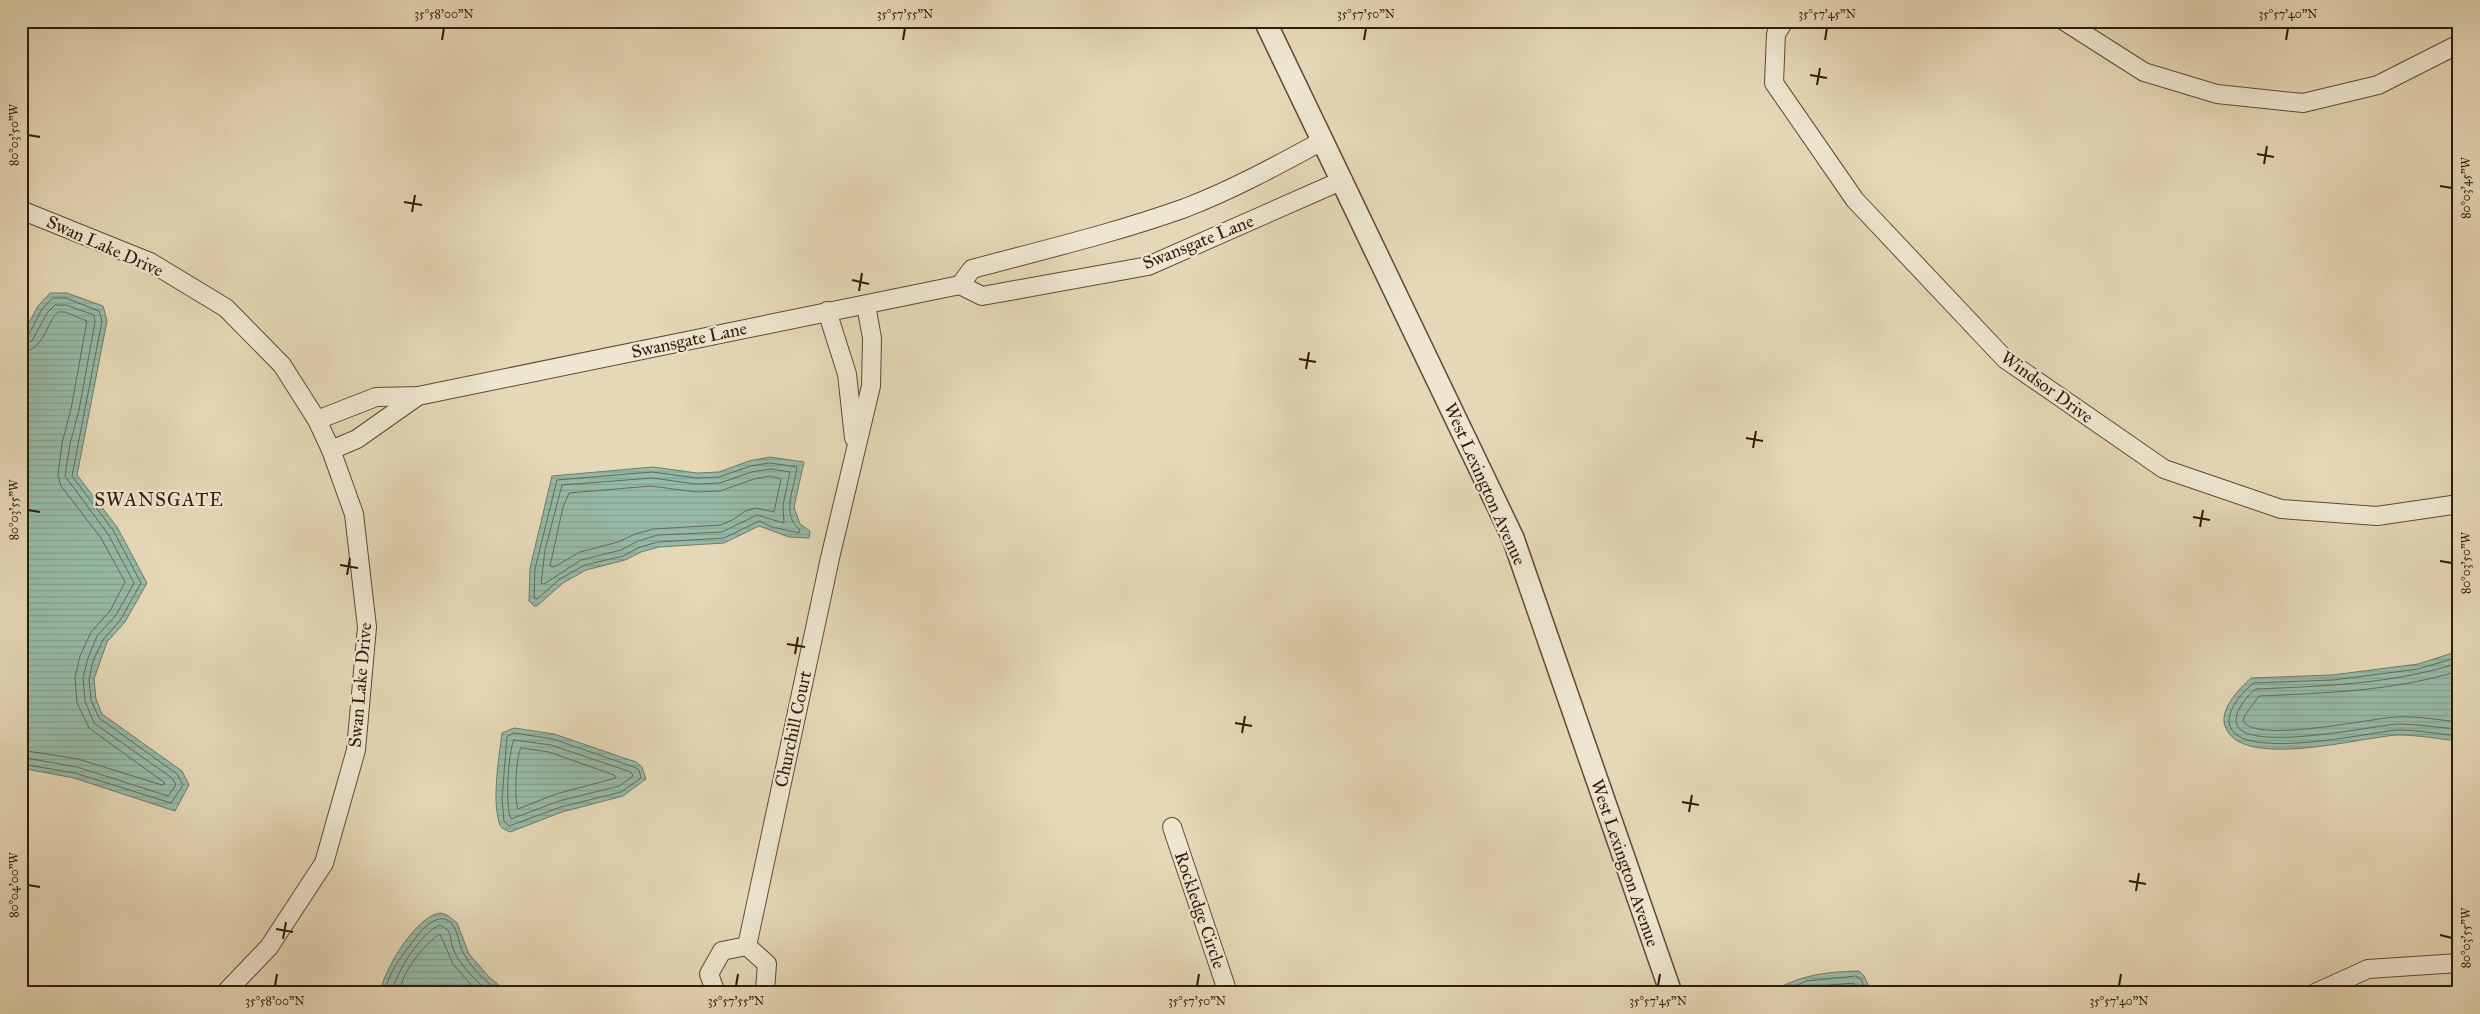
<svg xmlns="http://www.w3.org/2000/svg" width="2480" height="1014" viewBox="0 0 2480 1014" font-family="'IM FELL Great Primer',serif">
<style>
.water{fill:url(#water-rules);stroke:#6f7b69}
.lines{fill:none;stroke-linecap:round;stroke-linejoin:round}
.shore{stroke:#646b5a;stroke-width:1}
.minor-casing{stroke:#5f4a35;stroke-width:20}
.tertiary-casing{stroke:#5f4a35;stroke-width:24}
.minor{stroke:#eee6d0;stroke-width:18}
.tertiary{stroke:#eee6d0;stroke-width:21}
.ticks{fill:none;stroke:#321b0a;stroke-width:2}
.labels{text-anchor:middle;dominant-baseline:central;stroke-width:4.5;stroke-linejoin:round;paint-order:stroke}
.street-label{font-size:18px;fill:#321b0a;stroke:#eee6d0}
.neighbourhood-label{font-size:19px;letter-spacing:1px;fill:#321b0a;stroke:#eee6d0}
.neatline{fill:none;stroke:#321b0a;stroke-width:2}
.ticks-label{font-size:12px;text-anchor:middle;fill:#321b0a}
</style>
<defs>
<pattern id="water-rules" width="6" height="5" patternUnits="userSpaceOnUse" patternTransform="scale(1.25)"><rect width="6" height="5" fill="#97bba9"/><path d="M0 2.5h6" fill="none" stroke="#83a090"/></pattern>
</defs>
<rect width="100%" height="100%" fill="#e5d8b6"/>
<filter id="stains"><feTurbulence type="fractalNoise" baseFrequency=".004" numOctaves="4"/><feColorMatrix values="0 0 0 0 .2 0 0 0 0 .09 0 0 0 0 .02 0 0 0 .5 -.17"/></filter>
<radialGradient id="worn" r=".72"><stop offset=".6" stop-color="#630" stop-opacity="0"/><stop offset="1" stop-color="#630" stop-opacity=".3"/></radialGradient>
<g class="water">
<polygon points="50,293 67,293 103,306 107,321 77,475 117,527 147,583 125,622 107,642 94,679 96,699 102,714 182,771 189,785 175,811 74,778 21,768 21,337 38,306"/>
<polygon points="770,457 804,462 794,507 800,524 810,531 809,538 789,537 759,526 724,543 659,547 641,552 625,560 586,570 563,583 537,606 534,606 529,601 530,568 552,476 653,467 697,473 719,472 749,461"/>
<path d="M 2459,651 L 2459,741 C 2439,739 2418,735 2398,735 C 2360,737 2240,771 2225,726 C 2219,709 2240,688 2251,678 L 2332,675 L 2418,664 Z"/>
<path d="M 514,728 L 554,734 L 636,762 L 642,767 L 646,779 L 623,796 L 562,812 L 510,832 C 505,830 500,828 499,822 C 492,798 499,758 502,733 Z"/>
<path d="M 441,913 L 447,915 L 457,923 L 469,954 L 489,977 L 509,993 L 380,993 C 383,971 417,914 441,913 Z"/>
<path d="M 1859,971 L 1864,976 L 1872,993 L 1769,993 C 1800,975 1824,972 1859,971 Z"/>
</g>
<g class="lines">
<g class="shore">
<polyline points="21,338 28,336 42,309 53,298 66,298 99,311 102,321 72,476 113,530 141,583 121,619 103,640 93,661 89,679 91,700 99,718 177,774 183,785 171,803 75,773 21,764"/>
<polyline points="21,345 32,341 47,313 55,305 66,305 94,315 95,322 79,410 70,444 65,476 108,534 134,583 116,615 97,636 88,658 83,678 85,701 94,723 172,778 176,785 168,796 77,767 21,757"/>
<path d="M 21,352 C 44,351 45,325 58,312 L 65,312 L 87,321 L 71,409 L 62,443 L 58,475 L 61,486 L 101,538 L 125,582 L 110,611 L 91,632 L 80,656 L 75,678 L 77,703 L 89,728 L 165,783 L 162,785 L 78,759 L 21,750"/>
<path d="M 770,463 L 797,467 C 795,488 780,514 800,530 L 799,533 L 772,527 L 759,521 L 724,538 L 658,542 L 640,547 L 623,556 L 585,565 L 560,579 L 537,599 L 534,598 L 535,569 L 557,480 L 652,472 L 697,478 L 719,477 L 751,466 Z"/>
<polygon points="771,469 790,472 783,505 784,523 757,515 722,532 658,535 638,541 621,550 581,560 544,584 541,583 545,550 562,485 652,478 696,484 720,483 752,472"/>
<polygon points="771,476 781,479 774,512 756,508 745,511 734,519 721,525 654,529 635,534 618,542 580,552 554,567 550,566 563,507 569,493 651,486 696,492 720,491 754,479"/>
<path d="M 2459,657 L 2418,669 L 2333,680 L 2254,683 C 2243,691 2230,706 2229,720 C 2228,765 2371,732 2397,730 C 2417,730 2439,734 2459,736"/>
<path d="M 2459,663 C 2392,684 2326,686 2256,689 C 2248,695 2236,709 2236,720 C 2235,756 2375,725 2398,724 C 2418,724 2439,728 2459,729"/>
<path d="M 2459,671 C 2393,691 2327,693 2259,696 L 2245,715 L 2243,721 C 2256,744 2371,718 2397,717 C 2417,716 2439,720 2459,722"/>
<polygon points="514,733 553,739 634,767 639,770 641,778 621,792 561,807 509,826 504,821 502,799 507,737"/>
<path d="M 514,740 L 551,745 L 631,772 L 633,776 L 619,786 L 559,801 L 511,819 C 505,808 508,751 514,740 Z"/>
<path d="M 521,748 L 549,752 L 614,775 L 616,778 L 556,794 L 518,809 C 514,801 516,754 521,748 Z"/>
<path d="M 385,993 C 388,972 402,956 414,940 C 423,927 444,906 455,929 C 459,937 459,946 464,954 C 473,970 486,982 501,993"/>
<path d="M 392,993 C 394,975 422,931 440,925 L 448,930 C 451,935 451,941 452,946 C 458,964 476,981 490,993"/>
<path d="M 399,993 C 402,972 423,945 440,934 L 453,964 L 478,993"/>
<polyline points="1780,993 1806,981 1856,976 1861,979 1867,993"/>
<polyline points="1795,993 1808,987 1854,983 1860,993"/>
</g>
<defs>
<g id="minor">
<polyline points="1784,21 1776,34 1774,83 1855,200 2005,359 2164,469 2281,509 2377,516 2459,504"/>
<polyline points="2064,21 2144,72 2217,94 2303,103 2378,85 2459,44"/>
<polyline points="21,210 150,262 226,308 282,365 317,420 331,450 354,514 367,627 356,750 324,863 269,947 225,993"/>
<path d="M 960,285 L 972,269 C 1043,250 1115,233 1185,208 C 1232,190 1278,165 1322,141"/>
<polyline points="827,311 847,374 854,438"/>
<polyline points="317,420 376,397 418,396 960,285 982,296 1148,266 1343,180"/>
<polyline points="331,450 357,439 418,396"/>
<polyline points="1172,827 1228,993"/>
<polyline points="747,946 830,558 871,386 872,338 866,305"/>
<polyline points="747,946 767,964 765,990 762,993"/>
<polyline points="716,993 709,974 722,951 747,946"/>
<polyline points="2315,993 2368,969 2459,963"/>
</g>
<polyline id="tertiary" points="1265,21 1513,538 1671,993"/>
</defs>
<use href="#minor" class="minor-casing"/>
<use href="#tertiary" class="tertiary-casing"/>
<use href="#minor" class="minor"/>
<use href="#tertiary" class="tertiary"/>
</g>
<path class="ticks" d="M 442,40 L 444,28M 903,40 L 905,28M 1364,40 L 1366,28M 1825,40 L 1827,28M 2286,40 L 2288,28M 1810,75 L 1827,78M 1817,85 L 1820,68M 28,135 L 40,137M 2257,154 L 2274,157M 2264,164 L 2267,146M 2440,186 L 2452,188M 404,202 L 422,205M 412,212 L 415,195M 852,280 L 869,284M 859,291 L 862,273M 1299,359 L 1316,362M 1306,369 L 1309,352M 1746,438 L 1763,441M 1753,448 L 1756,431M 28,510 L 40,512M 2193,517 L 2210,520M 2200,527 L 2203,510M 2440,561 L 2452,563M 340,565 L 358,568M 347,575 L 350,558M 787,644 L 805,647M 795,654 L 798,637M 1235,723 L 1252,726M 1242,733 L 1245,716M 1682,802 L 1699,805M 1689,812 L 1692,795M 2129,881 L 2146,884M 28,885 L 40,887M 2136,891 L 2139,873M 276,929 L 293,932M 2440,935 L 2452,938M 283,939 L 286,922M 275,986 L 277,974M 736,986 L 738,974M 1197,986 L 1199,974M 1658,986 L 1660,974M 2119,986 L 2121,974"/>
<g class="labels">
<g class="street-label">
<text transform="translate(1198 242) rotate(-22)">Swansgate Lane</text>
<text transform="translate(105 246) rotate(24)">Swan Lake Drive</text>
<text transform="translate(689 340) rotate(-12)">Swansgate Lane</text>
<text transform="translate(2047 387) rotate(36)">Windsor Drive</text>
<text transform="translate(1485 484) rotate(66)">West Lexington Avenue</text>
<text transform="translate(360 685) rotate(-85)">Swan Lake Drive</text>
<text transform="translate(793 729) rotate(-78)">Churchill Court</text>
<text transform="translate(1625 863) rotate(71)">West Lexington Avenue</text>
<text transform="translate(1200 910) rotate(71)">Rockledge Circle</text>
</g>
<g class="neighbourhood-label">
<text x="159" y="499">SWANSGATE</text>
</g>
</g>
<rect width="2480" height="1014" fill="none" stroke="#e5d8b6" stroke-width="55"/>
<rect x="28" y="28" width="2424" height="958" class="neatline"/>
<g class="ticks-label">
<text x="444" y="18">35°58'00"N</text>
<text x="905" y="18">35°57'55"N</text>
<text x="1366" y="18">35°57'50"N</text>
<text x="1827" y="18">35°57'45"N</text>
<text x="2288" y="18">35°57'40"N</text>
<text transform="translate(14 135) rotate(-90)" y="4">80°03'50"W</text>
<text transform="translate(2466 188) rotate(-90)" y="4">80°03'45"W</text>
<text transform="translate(14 510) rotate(-90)" y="4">80°03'55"W</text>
<text transform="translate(2466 563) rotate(-90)" y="4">80°03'50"W</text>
<text transform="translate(14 885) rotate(-90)" y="4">80°04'00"W</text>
<text transform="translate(2466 938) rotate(-90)" y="4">80°03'55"W</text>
<text x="275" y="1005">35°58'00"N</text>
<text x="736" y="1005">35°57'55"N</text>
<text x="1197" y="1005">35°57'50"N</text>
<text x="1658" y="1005">35°57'45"N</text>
<text x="2119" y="1005">35°57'40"N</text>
</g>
<rect width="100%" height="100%" filter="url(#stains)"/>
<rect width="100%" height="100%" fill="url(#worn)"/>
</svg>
